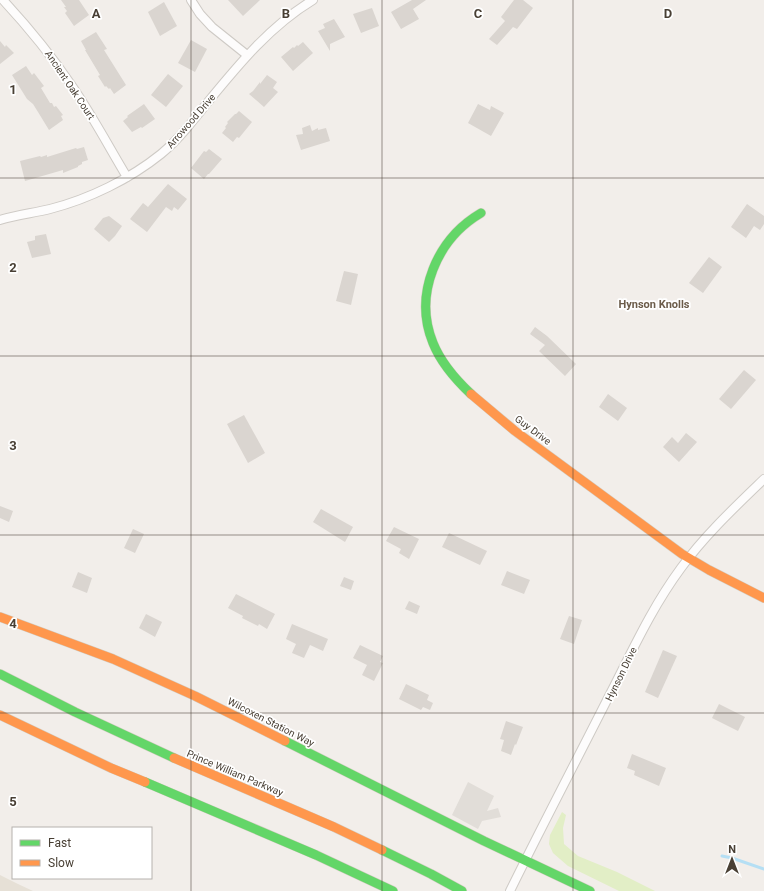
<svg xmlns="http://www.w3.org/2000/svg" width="764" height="891" viewBox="0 0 764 891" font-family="Roboto,sans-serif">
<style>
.residential{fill:#e6e0d6}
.green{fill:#e2eec6}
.parking{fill:#e1ddd8}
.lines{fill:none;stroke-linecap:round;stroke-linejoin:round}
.stream{stroke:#b5dff4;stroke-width:3}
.building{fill:#dad5d0}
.street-casing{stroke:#cecac5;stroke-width:10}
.fast-casing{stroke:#d3ccc1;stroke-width:10}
.slow-casing{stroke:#d3ccc1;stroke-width:10}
.street{stroke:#fdfcfc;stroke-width:8}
.fast{stroke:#63d668;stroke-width:9}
.slow{stroke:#ff974d;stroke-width:9}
.grid{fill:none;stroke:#483f34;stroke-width:1;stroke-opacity:0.55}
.labels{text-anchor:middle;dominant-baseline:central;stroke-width:3.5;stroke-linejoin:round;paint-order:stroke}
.street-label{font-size:10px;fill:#483f34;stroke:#fff}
.neighbourhood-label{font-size:11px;font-weight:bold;fill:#6c5c4a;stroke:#fff}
.grid-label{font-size:13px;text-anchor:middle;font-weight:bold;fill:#483f34;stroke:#fff;stroke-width:3.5;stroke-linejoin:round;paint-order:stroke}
</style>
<rect width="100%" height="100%" fill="#f2eeea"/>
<polygon class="residential" points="0,875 18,884 33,891 0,891"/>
<polygon class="green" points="562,812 566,815 563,828 564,844 578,856 617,872 655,891 619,891 568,866 553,853 549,844 550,835"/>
<polygon class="parking" points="468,782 494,796 487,811 498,808 501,817 482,821 478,829 452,815"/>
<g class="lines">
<polyline class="stream" points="722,856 732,858 764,869"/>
</g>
<g class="building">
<polygon points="61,0 79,0 89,15 74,26 65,13 67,11 64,7 66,7"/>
<polygon points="228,0 260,0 243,16"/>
<polygon points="412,0 426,0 413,9 419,19 401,29 391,12"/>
<polygon points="514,0 523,0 533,8 517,29 513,27 497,45 489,39 505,21 501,17"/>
<polygon points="164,2 177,26 160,36 148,12"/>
<polygon points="372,8 379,26 361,33 353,14"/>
<polygon points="334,19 345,37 330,44 330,51 318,31 325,28 323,24"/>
<polygon points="96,32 107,49 104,50 126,85 114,94 110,88 109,89 106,86 105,87 98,76 100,75 85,50 86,50 81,41"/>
<polygon points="191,40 207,49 195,72 178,63"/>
<polygon points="0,41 5,47 6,45 14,53 0,64"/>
<polygon points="303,42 313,53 293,71 281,57 293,47 294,48 297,45 298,46"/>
<polygon points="26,66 32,75 34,73 44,86 41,88 50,103 52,103 54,107 56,106 63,115 61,116 63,120 49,130 38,112 33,104 27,99 12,75"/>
<polygon points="168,74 183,86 166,107 151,95"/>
<polygon points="267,75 277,82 273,88 278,92 264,107 249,94 253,91 260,82 260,84"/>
<polygon points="144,104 155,119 142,128 141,127 132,132 123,121 128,117 127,116"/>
<polygon points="478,104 490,110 491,106 504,113 491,136 468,123"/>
<polygon points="239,111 252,122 239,138 237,137 233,142 222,133 226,128 225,127 228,123 227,122 235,114 236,114"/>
<polygon points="310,125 312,131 318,128 318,130 326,128 330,141 301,150 296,135 303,134 302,128"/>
<polygon points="84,147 88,160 82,162 82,164 78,166 78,167 63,173 63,170 25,181 20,161 40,156 41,157 47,155 47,157 76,148 77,149"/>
<polygon points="209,149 222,159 209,174 208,174 204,179 191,168 204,151 206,152"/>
<polygon points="168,184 187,199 178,210 174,207 172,211 166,207 147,232 130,219 143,203 148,207"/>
<polygon points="747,204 764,216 764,224 760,230 754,226 746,238 731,227"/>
<polygon points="109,216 122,226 115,236 109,242 94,229 103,218"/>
<polygon points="46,234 51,254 32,258 27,242 35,240 35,236"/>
<polygon points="709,257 722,267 703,293 689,283"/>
<polygon points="344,271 358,274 351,305 336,301"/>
<polygon points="535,327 547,336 576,364 565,376 539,351 545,345 530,334"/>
<polygon points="744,370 756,380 731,409 719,399"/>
<polygon points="608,394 627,408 618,421 599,407"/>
<polygon points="244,415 265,453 248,463 227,424"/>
<polygon points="686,433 697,442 679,462 663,447 672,437 678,443"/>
<polygon points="0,506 13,511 9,522 0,518"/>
<polygon points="321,509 353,527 345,542 313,522"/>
<polygon points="394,527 419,539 409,559 399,553 401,549 386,541"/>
<polygon points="133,529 144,534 135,553 124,548"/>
<polygon points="449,533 487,551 480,565 442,547"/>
<polygon points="507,571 530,580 524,594 501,585"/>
<polygon points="78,572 92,578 87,593 72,587"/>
<polygon points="344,577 354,581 351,590 340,586"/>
<polygon points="236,594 275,614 267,629 259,624 258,626 242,618 243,616 228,608"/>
<polygon points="409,601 420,606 417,614 405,609"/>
<polygon points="146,614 162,622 155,637 139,628"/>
<polygon points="569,616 582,620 574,644 560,639"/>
<polygon points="292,624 328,639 323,651 310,645 304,658 292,653 296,644 286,639"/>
<polygon points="360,645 383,656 380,662 383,663 374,681 362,675 367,665 353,658"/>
<polygon points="663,650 677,656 658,698 645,692"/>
<polygon points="406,684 429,695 427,700 433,703 430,710 423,707 421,710 399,699"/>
<polygon points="719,704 745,717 738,731 712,718"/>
<polygon points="506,721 523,727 516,745 515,744 511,755 501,751 504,740 500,739"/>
<polygon points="632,754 666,768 659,786 634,775 635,771 627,768"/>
</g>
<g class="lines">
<defs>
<g id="street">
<path d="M 3,0 C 28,27 51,55 72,86 C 92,115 109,147 127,177"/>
<polyline points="191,0 200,14 212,27 247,55"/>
<path d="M 0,220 C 16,215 34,213 50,209 C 89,199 130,179 161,154 C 179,139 193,121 207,103 C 239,64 270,26 313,0"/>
<path d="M 510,891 C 541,828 574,765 606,702 C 630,656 650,610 681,568 C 705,535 735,507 764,479"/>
</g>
<g id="fast">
<path d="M 471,394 C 455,379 441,363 433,343 C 413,294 437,239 481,213"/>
<polyline points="0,674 75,712 174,758"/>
<polyline points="285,741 484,841 590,891"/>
<polyline points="145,782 316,855 393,891"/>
<polyline points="382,850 431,874 462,891"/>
</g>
<g id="slow">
<polyline points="471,394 515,431 682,554 709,570 764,598"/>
<polyline points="0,617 113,659 195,696 285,741"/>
<polyline points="0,715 111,768 145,782"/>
<polyline points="174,758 334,827 382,850"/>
</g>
</defs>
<use href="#street" class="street-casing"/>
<use href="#fast" class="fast-casing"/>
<use href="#slow" class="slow-casing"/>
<use href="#street" class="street"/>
<use href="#fast" class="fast"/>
<use href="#slow" class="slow"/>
</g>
<path class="grid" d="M 191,0 L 191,891M 382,0 L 382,891M 573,0 L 573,891M 0,178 L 764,178M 0,356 L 764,356M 0,535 L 764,535M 0,713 L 764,713"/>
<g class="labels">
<g class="street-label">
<text transform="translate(70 85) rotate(56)">Ancient Oak Court</text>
<text transform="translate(191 121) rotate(-49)">Arrowood Drive</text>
<text transform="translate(533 430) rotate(37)">Guy Drive</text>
<text transform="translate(621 674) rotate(-64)">Hynson Drive</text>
<text transform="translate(271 722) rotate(27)">Wilcoxen Station Way</text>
<text transform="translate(235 773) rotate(23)">Prince William Parkway</text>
</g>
<g class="neighbourhood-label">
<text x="654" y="304">Hynson Knolls</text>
</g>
</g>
<g class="grid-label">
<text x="96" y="18">A</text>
<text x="286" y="18">B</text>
<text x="478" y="18">C</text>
<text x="668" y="18">D</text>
<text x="13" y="94">1</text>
<text x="13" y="272">2</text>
<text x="13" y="450">3</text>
<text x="13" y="628">4</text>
<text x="13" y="806">5</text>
</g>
<rect x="12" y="827" width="140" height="52" fill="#ffffff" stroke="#b6b2ae"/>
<rect x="20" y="840" width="20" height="6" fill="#63d668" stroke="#b6b2ae"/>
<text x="48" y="847" font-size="12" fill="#483f34">Fast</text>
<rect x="20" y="860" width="20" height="6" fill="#ff974d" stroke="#b6b2ae"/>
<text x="48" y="867" font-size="12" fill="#483f34">Slow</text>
<g transform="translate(732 859)" stroke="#ffffff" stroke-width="3" paint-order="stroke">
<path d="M0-3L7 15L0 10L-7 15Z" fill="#483f34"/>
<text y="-6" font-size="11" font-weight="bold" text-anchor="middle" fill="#483f34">N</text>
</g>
</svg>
